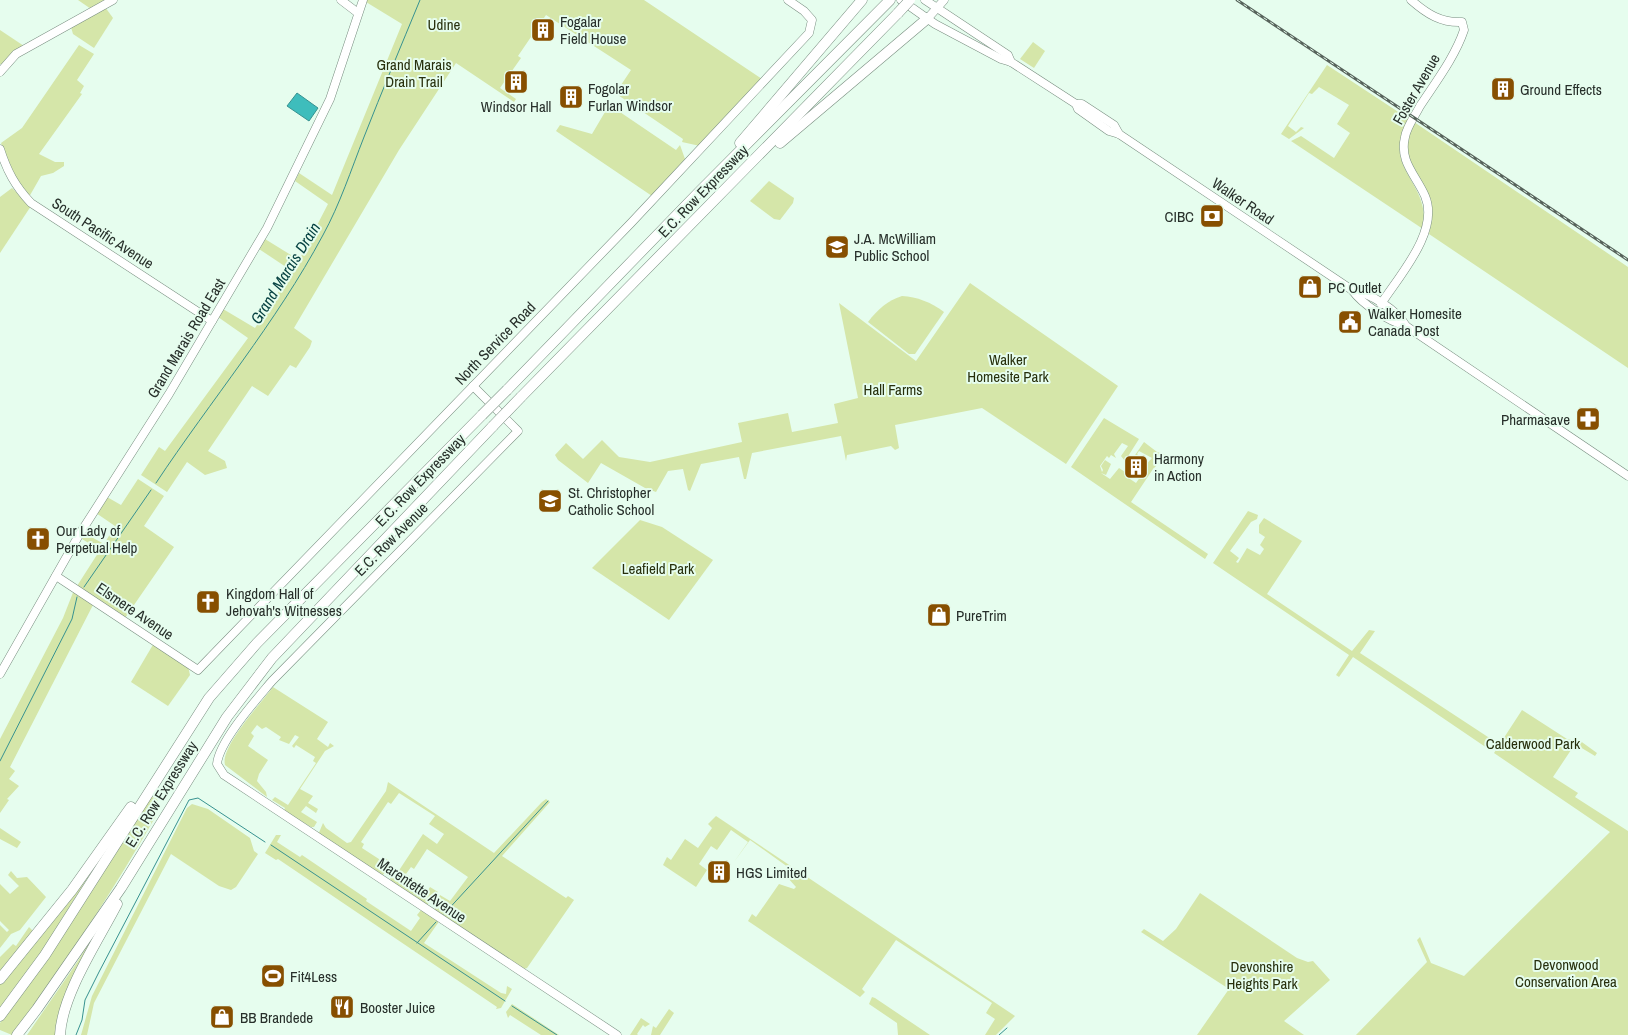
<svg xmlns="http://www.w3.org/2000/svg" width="1628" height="1035" viewBox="0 0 1628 1035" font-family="'Archivo Narrow',sans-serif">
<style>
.green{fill:#d5e6a9}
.water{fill:#3ebdbc;stroke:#379290}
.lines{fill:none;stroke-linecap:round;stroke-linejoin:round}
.stream{stroke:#379290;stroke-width:1}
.secondary-casing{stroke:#798e80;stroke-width:9}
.highway-casing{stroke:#798e80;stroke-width:11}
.secondary{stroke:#fff;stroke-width:8}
.highway{stroke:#fff;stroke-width:10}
.rail-casing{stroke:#57635b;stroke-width:3}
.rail{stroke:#e6fdee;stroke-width:1;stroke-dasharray:4;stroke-linecap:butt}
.highway-bridge-casing{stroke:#798e80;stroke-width:11;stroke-linecap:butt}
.highway-bridge{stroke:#fff;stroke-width:10}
.labels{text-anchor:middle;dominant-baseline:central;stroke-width:4;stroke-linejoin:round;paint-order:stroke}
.poi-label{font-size:15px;fill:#272f2a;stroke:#e6fdee;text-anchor:start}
.park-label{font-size:15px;fill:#272f0c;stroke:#e6fdee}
.street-label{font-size:15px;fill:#272f2a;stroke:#e6fdee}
.water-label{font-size:16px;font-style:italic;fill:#074242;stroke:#e6fdee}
</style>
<rect width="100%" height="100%" fill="#e6fdee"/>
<g class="green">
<polygon points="78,0 107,0 91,9"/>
<polygon points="366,0 644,0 762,79 700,146 682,142 683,139 612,91 613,89 617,91 631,70 546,15 518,56 521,58 500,88 516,99 514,102 456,63 399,150 294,328 312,341 310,347 296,368 290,365 268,396 252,386 208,451 225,461 227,468 205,475 187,462 167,492 141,475 159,447 165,451 248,338 218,317 223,309 255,328 292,271 259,249 265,239 299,260 328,204 295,181 299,173 332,195 402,24 366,2"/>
<polygon points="105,7 113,18 94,48 73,34 71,27"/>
<polygon points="0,30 24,46 2,64 0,64"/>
<polygon points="1033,42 1045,51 1034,68 1020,59"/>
<polygon points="79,45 94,54 77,80 84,86 80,93 82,94 39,154 55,162 64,162 64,166 53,173 41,176 29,197 11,171 1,143 22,128"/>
<path d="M 1327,65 L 1409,119 C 1379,169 1432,181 1423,229 L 1291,141 L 1301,136 L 1334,158 L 1350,133 L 1337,124 L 1349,105 L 1319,87 L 1312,94 L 1309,93 L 1288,126 L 1296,132 L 1301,127 L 1304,128 L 1289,139 L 1281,134 Z"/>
<polygon points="614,108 676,150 680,145 685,159 652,196 556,131 560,125 592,134 605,112"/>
<path d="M 1414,122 L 1628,267 L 1628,368 L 1429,234 C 1431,221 1434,207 1428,195 C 1414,164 1397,160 1414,122 Z"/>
<polygon points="769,181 794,198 793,203 780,220 774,219 750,201"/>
<polygon points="12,188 31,206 0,253 0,197"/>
<polygon points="970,283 1118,386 1066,464 982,408 895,425 899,448 895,450 891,446 847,455 846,461 841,436 752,453 746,479 744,479 739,457 701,464 690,491 688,490 683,469 668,471 656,492 645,488 601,463 588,483 558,460 555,455 566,443 583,459 602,440 619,457 650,462 742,442 738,423 788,413 792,432 838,423 834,404 858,398 839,303 916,361"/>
<path d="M 902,296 C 917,297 931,302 944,312 L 915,354 L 909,354 L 868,322 C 878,309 887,301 902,296 Z"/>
<polygon points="1104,418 1139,439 1125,461 1121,456 1128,446 1122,443 1114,454 1116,458 1111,455 1109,458 1107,456 1100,466 1102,472 1103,470 1101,466 1105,460 1111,464 1106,475 1101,473 1110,479 1119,468 1125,472 1124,475 1136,483 1143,473 1142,469 1152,458 1139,451 1137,454 1139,456 1132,466 1129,464 1144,442 1157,452 1167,455 1153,469 1131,502 1208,554 1205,559 1071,467"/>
<polygon points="138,479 164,496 144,526 174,547 125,618 77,586 100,550 82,539 86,534 104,544 115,526 96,513 107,497 121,505"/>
<polygon points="1248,511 1258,515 1257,519 1251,522 1230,551 1239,558 1236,562 1238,563 1247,548 1260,555 1264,549 1260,545 1265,537 1259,533 1259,525 1264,518 1302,541 1267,594 1352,651 1369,630 1375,631 1360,653 1491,739 1487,748 1353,657 1339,677 1336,675 1349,655 1213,563"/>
<polygon points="640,520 662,527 713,560 669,620 592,568"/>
<polygon points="74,590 94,603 10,767 15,771 9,779 19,786 7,799 9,800 0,813 0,739 63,618"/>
<polygon points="154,643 188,666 190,675 168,706 131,682"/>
<path d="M 273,687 L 328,722 L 317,739 L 328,747 L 330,743 L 334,746 L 325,751 L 300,789 L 313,796 L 308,803 L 318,809 L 316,813 L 306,806 L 301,812 L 317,822 L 314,827 L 311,827 L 284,811 L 285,808 L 272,800 L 275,797 L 288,805 L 316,763 L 313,761 L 315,757 L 296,745 L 294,748 L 292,746 L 299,737 L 295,735 L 289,744 L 279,740 L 281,737 L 266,727 L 262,729 L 257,725 L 251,733 L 254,736 L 248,746 L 268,760 L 259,774 L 257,781 L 266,792 L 267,797 L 225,765 C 220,747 262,702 273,687 Z"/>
<polygon points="1522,710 1567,739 1579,740 1597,753 1595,756 1575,744 1553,777 1578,793 1575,797 1628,831 1628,1035 1356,1035 1427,962 1417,940 1420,937 1431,963 1464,976 1610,832 1494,753"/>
<polygon points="388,782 494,853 542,802 546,799 550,802 502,856 566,898 568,896 574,900 527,968 524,969 434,911 440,895 450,901 468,877 427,849 414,869 411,867 406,874 418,882 416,884 423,889 423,892 427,892 430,887 438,892 426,906 391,882 390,877 394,878 423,834 437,844 444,834 429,824 435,816 399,793 391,804 388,802 361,842 364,844 362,848 382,861 385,858 388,860 382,870 385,872 383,875 318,835 323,823 326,828 347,843 351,842 386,791"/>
<path d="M 152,797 L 157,799 L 159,805 L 156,816 C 112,892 65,965 12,1035 L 0,1030 L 0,1023 L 33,978 L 148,799 Z"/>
<polygon points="192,804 208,809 250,838 254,851 258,854 236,887 231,890 219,886 171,854 94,1003 87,1035 81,1035 92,996 187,808"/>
<polygon points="716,816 1015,1016 996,1035 985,1035 995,1019 986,1013 992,1003 896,940 862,989 865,992 860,997 748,921 752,914 756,917 779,884 794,889 796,887 787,877 792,870 750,840 734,862 748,842 731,830 717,850 711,846 699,864 707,870 696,887 663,865 667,857 671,860 685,839 698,848 712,828 708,824"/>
<polygon points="0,828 21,842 17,848 0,839"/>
<polygon points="276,835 281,835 277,842 300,857 302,855 367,899 366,901 411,931 420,918 417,915 421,910 438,919 438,923 424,943 501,993 506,994 507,986 512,989 501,1008 496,1009 497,1007 278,859 276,860 265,853"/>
<polygon points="110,842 37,959 0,1009 0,983"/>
<polygon points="11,871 17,878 27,877 46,897 20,930 11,934 0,948 0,925 7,932 9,930 0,921 0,884 10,894 19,886 8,875"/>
<polygon points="1200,893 1297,958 1308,962 1313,961 1330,980 1284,1021 1304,1035 1197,1035 1229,989 1141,932 1144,929 1163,941 1176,929"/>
<polygon points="117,896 93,946 58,1035 27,1035 78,961"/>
<polygon points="29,927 33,931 0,972 0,957 13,944 16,946"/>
<polygon points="872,997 875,998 930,1035 898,1035 897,1023 869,1004"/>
<polygon points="512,1004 559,1035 541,1035 510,1015 508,1018 506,1012"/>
<polygon points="669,1009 674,1013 660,1035 651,1035 653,1026 656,1028"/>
<polygon points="641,1018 650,1024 645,1027 643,1025 637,1034 638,1035 630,1035"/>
</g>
<polygon class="water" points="297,93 318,108 309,121 287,106"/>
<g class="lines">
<g class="stream">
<path d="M 156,483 C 211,400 276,323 323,235 C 340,204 351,170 364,137 C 382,91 401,46 420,0"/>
<polyline points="84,587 151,490"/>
<polyline points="0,761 72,619 77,597"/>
<polyline points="271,845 505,1001"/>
<polyline points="444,914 548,801"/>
<polyline points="417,943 436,922"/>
<polyline points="512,1006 557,1035"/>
<polyline points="76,1035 82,1020 85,1000 99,972 189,800 198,798 265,842"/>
<polyline points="999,1035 1007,1028"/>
</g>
<defs>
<g id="secondary">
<polyline points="341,0 358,13"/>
<polyline points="901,0 935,24 1001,59 1011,62 1076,104 1082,104 1114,125 1119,134"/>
<polyline points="925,0 1008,55 1011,62"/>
<polyline points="928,18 944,0"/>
<polyline points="0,72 16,54 113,0"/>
<path d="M 1076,104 L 1078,109 L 1109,131 L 1119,134 L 1352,290 C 1363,305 1388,321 1406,326 L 1628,476"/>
<path d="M 0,149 C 7,171 15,186 31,203 L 212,321"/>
<path d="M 1352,290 C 1370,293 1397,310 1406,326"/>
<path d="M 1381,304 C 1399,276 1440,231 1425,196 C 1416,175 1399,162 1405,137 C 1407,126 1415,116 1420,106 C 1435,83 1455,57 1464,30 L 1462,22 C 1441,23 1427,14 1411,0"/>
<path d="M 473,386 L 518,431 L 272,681 C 257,699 219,741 217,764 L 224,775 L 617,1035"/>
<polyline points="56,576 198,670 631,223 809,33 812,20 804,11 788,0"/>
<polyline points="0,674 79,535 169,394 267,228 330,99 363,0"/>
</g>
<g id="highway">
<polyline points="740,143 862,0"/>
<polyline points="780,143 928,18"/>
<polyline points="507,390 698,193 890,0"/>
<polyline points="521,397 898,13"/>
<polyline points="0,979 72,890 131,807"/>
<polyline points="0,1016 45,955 209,698 257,643 482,415"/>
<polyline points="17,1035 37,1009 121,888 227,717 272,658 493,426"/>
<path d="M 60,1035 C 62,994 98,941 117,904"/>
</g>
</defs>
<use href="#secondary" class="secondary-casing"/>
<use href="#highway" class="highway-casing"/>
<use href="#secondary" class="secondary"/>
<use href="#highway" class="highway"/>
<defs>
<polyline id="rail" points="1237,0 1628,260"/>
</defs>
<use href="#rail" class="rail-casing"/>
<use href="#rail" class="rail"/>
<defs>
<g id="highway-bridge">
<polyline points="898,13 910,0"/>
<polyline points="482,415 507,390"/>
<polyline points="493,426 521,397"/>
</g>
</defs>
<use href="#highway-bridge" class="highway-bridge-casing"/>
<use href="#highway-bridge" class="highway-bridge"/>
</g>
<defs>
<symbol id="building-square" viewBox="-11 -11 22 22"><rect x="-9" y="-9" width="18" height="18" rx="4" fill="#874f00" stroke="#e6fdee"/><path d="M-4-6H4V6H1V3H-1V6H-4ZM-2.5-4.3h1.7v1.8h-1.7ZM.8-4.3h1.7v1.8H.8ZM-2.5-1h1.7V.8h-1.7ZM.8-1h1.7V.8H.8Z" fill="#fff"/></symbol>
<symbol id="bank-square" viewBox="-11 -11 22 22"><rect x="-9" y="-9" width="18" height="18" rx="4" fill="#874f00" stroke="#e6fdee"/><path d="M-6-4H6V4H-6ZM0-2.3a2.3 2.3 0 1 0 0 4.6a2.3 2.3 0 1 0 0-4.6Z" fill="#fff"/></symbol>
<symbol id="school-square" viewBox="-11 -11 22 22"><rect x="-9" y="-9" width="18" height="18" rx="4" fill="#874f00" stroke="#e6fdee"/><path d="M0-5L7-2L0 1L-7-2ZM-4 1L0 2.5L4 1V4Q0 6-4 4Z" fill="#fff"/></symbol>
<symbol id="shop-square" viewBox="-11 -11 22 22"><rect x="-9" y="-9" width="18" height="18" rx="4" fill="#874f00" stroke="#e6fdee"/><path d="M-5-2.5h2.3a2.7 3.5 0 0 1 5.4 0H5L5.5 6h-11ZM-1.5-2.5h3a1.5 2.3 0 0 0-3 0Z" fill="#fff"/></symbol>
<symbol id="civic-square" viewBox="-11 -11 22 22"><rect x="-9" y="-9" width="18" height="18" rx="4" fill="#874f00" stroke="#e6fdee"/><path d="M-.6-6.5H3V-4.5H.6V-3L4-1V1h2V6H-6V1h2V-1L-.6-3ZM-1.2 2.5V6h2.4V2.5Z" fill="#fff"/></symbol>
<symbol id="pharmacy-square" viewBox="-11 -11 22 22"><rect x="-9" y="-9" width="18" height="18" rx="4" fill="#874f00" stroke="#e6fdee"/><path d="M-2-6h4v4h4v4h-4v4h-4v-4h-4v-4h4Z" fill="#fff"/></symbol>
<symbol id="church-square" viewBox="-11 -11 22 22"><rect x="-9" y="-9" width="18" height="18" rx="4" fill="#874f00" stroke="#e6fdee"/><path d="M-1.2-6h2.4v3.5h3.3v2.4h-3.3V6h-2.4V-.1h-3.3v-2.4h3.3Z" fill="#fff"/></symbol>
<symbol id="stadium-square" viewBox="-11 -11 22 22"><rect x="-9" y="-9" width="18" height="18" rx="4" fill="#874f00" stroke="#e6fdee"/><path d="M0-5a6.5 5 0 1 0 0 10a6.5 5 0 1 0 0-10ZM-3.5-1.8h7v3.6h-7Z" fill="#fff"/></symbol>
<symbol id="restaurant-square" viewBox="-11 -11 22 22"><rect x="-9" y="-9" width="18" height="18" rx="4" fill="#874f00" stroke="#e6fdee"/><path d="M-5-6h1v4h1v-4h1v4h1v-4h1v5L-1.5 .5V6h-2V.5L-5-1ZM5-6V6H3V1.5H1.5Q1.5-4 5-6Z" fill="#fff"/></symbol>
</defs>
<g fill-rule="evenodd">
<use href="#building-square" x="529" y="16" width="28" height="28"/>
<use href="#building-square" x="502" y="68" width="28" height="28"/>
<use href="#building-square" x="1489" y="75" width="28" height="28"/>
<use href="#building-square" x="557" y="83" width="28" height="28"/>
<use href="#bank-square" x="1198" y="202" width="28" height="28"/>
<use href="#school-square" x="823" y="233" width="28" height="28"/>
<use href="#shop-square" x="1296" y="273" width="28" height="28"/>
<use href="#civic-square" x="1336" y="308" width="28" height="28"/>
<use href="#pharmacy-square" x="1574" y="405" width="28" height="28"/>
<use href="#building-square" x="1122" y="453" width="28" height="28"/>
<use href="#school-square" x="536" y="487" width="28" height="28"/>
<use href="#church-square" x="24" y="525" width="28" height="28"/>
<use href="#church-square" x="194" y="588" width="28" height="28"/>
<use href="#shop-square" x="925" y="601" width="28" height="28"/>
<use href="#building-square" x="705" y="858" width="28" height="28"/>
<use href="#stadium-square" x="259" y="962" width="28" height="28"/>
<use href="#restaurant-square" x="328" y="993" width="28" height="28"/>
<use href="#shop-square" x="208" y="1003" width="28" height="28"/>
</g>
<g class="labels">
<g class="poi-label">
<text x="560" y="21">Fogalar<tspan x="560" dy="17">Field House</tspan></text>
<text x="588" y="88">Fogolar<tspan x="588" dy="17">Furlan Windsor</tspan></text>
<text x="1520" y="89">Ground Effects</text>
<text x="516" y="106" text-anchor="middle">Windsor Hall</text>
<text x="1194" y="216" text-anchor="end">CIBC</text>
<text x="854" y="238">J.A. McWilliam<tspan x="854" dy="17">Public School</tspan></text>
<text x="1328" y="287">PC Outlet</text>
<text x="1368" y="313">Walker Homesite<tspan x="1368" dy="17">Canada Post</tspan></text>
<text x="1570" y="419" text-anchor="end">Pharmasave</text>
<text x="1154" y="458">Harmony<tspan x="1154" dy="17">in Action</tspan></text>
<text x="568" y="492">St. Christopher<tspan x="568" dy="17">Catholic School</tspan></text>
<text x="56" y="530">Our Lady of<tspan x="56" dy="17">Perpetual Help</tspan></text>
<text x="226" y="593">Kingdom Hall of<tspan x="226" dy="17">Jehovah's Witnesses</tspan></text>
<text x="956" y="615">PureTrim</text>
<text x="736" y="872">HGS Limited</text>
<text x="290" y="976">Fit4Less</text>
<text x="360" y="1007">Booster Juice</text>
<text x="240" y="1017">BB Brandede</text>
</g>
<g class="park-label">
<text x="444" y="24">Udine</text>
<text x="414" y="64">Grand Marais<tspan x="414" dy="17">Drain Trail</tspan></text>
<text x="1008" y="359">Walker<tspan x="1008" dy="17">Homesite Park</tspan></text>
<text x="893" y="389">Hall Farms</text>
<text x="658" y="568">Leafield Park</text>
<text x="1533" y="743">Calderwood Park</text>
<text x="1566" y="964">Devonwood<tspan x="1566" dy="17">Conservation Area</tspan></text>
<text x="1262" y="966">Devonshire<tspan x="1262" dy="17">Heights Park</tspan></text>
</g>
<g class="street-label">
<text transform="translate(1416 89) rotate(-60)">Foster Avenue</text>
<text transform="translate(703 191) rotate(-46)">E.C. Row Expressway</text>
<text transform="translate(1243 201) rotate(34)">Walker Road</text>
<text transform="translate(103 233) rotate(33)">South Pacific Avenue</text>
<text transform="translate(186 338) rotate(-59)">Grand Marais Road East</text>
<text transform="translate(495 343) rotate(-46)">North Service Road</text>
<text transform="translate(420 480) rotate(-46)">E.C. Row Expressway</text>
<text transform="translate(391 539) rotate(-45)">E.C. Row Avenue</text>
<text transform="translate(135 611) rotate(34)">Elsmere Avenue</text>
<text transform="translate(161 794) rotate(-58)">E.C. Row Expressway</text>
<text transform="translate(422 890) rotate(34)">Marentette Avenue</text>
</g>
<g class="water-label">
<text transform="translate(285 273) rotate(-58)">Grand Marais Drain</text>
</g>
</g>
</svg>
